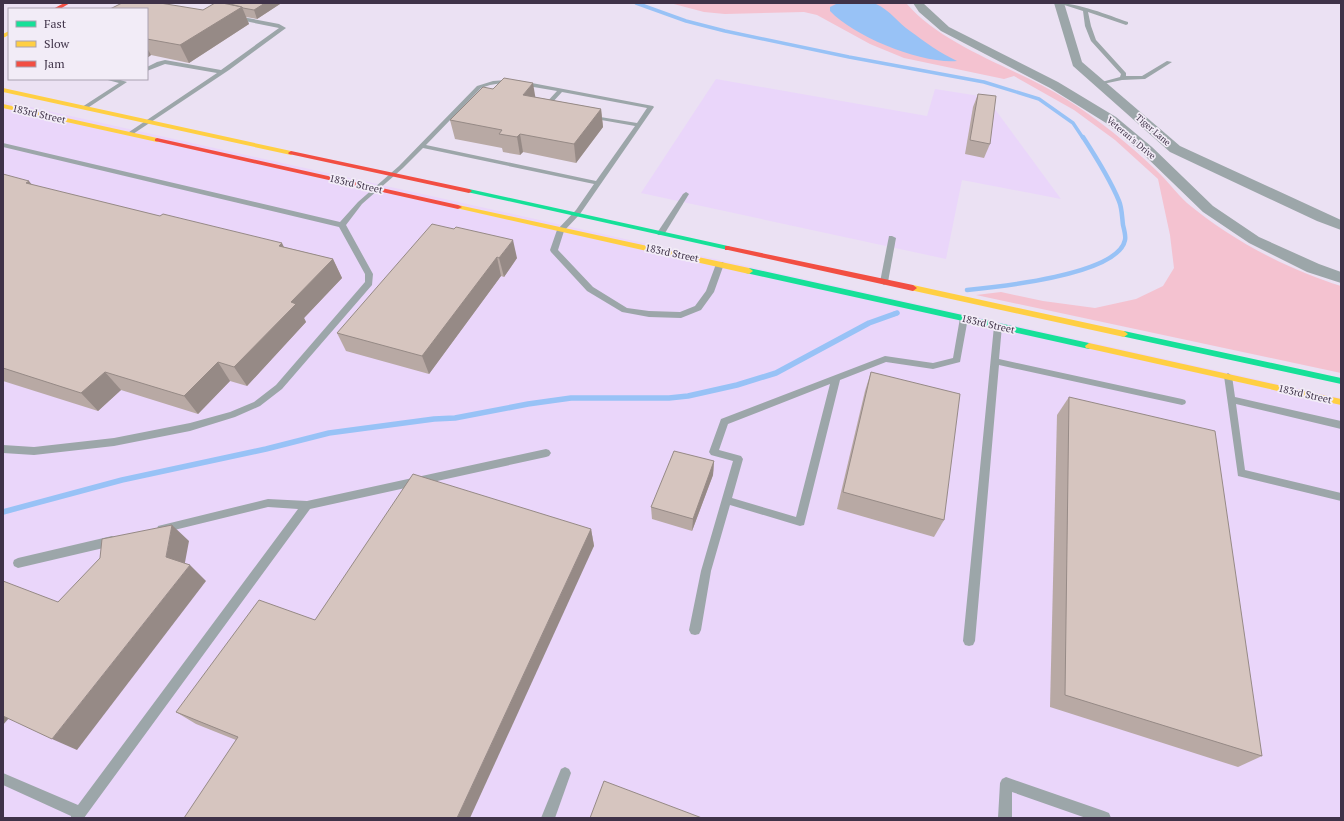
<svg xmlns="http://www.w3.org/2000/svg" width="1344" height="821" viewBox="0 0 1344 821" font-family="'PT Serif',serif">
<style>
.built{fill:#ead6fa}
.green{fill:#f4c2d0}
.water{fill:#98c2f6}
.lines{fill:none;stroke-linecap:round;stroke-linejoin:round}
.stream-far2{stroke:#98c2f6;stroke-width:3.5}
.stream-far1{stroke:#98c2f6;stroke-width:4.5}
.stream{stroke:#98c2f6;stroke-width:5.5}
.lane{fill:#9ca6a9;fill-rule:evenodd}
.street{fill:#9ca6a9;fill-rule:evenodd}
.fast{fill:#16e098;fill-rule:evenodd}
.slow{fill:#ffcf43;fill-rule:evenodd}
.jam{fill:#f24e42;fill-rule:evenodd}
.wall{fill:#b8a9a4}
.shaded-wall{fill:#968a86}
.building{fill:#d6c5bf;stroke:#968a86}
.labels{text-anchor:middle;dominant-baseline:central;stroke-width:3.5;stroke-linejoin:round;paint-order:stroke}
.far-street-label{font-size:9px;fill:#3f3248;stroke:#f2ecf7}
.street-label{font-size:10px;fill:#3f3248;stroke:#f2ecf7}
</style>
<rect width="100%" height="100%" fill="#ebe1f3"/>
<g class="built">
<polygon points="716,79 927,116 935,89 986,97 1061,199 962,180 946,259 641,193"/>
<polygon points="3,101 1341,398 1341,818 3,818"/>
</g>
<path class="green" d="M 670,3 L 906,3 C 945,48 1015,67 1066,99 C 1098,119 1129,144 1156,170 C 1167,180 1176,193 1187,203 C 1230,239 1288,270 1341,286 L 1341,373 L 976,295 L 1001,292 L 1043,301 L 1095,308 L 1136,299 L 1163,286 L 1174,268 L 1170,235 L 1158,179 L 1115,140 L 1074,110 L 1014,76 L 1004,79 L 904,58 L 870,44 L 817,15 L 804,12 L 725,14 L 704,12 Z"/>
<path class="water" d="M 838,3 C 849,3 866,0 876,4 C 890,10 898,23 910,31 C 925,42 940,53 957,61 C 921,64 855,37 830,11 L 830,7 Z"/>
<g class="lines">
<polyline class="stream-far2" points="636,3 686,21 725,31 849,57 984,82 1039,99 1073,123 1083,138"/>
<g class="stream-far1">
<path d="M 967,290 C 997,287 1118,275 1125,240 C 1126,236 1124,229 1123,225 C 1122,217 1122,208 1119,201 C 1110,179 1096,157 1083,137"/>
<polyline points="894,314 897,313"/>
</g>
<polyline class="stream" points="3,512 122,480 266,449 329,433 434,419 455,418 528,404 571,398 669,398 688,396 737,385 776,373 869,323 897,313"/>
<g class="lane">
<path d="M 1058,3 C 1078,3 1108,15 1128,22 L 1128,24 L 1126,25 L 1088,12 L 1091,26 L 1096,40 L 1126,73 L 1126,76 L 1142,76 L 1167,61 L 1172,62 L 1145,79 L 1122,80 L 1098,85 L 1098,83 L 1120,77 L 1121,74 L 1091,41 L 1085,26 L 1083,11 Z"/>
<polygon points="237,16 279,24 286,28 229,70 133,134 129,134 129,132 217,73 165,64 147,71 147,67 157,62 165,60 221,70 279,28 235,19 234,18"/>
<polygon points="104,79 117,79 127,82 86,109 82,109 82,107 119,83"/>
<path d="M 506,80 L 516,80 L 653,106 L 654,107 L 580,214 L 564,231 L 558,250 L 593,287 L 627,308 L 649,311 L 680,312 L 695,306 L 706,291 L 716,264 L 717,262 L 723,262 L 724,264 L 714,292 L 701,310 L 681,318 L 649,317 L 622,312 L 587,291 L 551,252 L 550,250 L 557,230 L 576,210 L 594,184 L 423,148 L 403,168 L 362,204 L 346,225 L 373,274 L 372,285 L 282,389 L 260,406 L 235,417 L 190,431 L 114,446 L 34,455 L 3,453 L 3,445 L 34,447 L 114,438 L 190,423 L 230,412 L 254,402 L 276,385 L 365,282 L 365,274 L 339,227 L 3,147 L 3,143 L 340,222 L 358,202 L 399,166 L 477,86 L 493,81 ZM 502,83 L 516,84 L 557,91 L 545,104 L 546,108 L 550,111 L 553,109 L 551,104 L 562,92 L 647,108 L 637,123 L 588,115 L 587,116 L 590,118 L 635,126 L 596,181 L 426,145 L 481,88 L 490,85 Z"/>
<polygon points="686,192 689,194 665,233 661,235 658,235 657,233 683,194"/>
<polygon points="889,236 892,236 896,238 888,282 884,285 880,282"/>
<path d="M 964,315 L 968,318 L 960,362 L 933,369 L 886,362 L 840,380 L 804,525 L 800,526 L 730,505 L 711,571 L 701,630 L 699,634 L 695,635 L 691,634 L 689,630 L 701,571 L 733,461 L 711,455 L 709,452 L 721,419 L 885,356 L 933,363 L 953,358 L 960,318 ZM 830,384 L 796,517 L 732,498 L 743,459 L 741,456 L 719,450 L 728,424 Z"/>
<polygon points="998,323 1002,326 999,359 1182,399 1185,400 1186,402 1185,404 1182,405 999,365 975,641 973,645 969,646 965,645 963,641 994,326"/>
<polygon points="1228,373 1232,376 1235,397 1341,421 1341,429 1236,404 1245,470 1341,493 1341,501 1238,476 1224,376"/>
<polygon points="546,449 549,450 551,453 549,456 546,457 310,509 84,818 71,818 71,816 3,785 3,773 78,805 298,509 268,507 162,533 158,532 157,529 158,526 268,499 307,501"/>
<polygon points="112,536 116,538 117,541 116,544 112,546 18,568 14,566 13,563 14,560 18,558"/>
<polygon points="565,767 569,769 571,773 555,818 541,818 561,769"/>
<polygon points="1006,777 1104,811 1109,813 1111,818 1086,818 1012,792 1012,818 998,818 1000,783 1002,779"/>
</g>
<g class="street">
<polygon points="913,3 923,3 949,27 1058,82 1116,117 1152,147 1213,206 1259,237 1319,264 1341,272 1341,283 1307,272 1249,243 1203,212 1142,153 1106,123 1050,88 941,31 919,12"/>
<polygon points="1054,3 1064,3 1082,62 1180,146 1341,220 1341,230 1317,221 1170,152 1073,66"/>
</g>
<g class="fast">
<polygon points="469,189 728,246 732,248 728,250 467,192 466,191"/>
<polygon points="749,268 1089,343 1093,346 1089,349 746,273 745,271"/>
<polygon points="1124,331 1341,378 1341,384 1121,336 1120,334 1121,332"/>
</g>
<g class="slow">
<polygon points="9,31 9,35 3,38 3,34"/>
<polygon points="3,88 291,151 294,153 291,155 3,92"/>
<polygon points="3,104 157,138 160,140 157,142 3,108"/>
<polygon points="458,205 749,268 753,271 749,274 456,208 454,207"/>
<polygon points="913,285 1124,331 1128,334 1124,337 910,290 909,288"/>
<polygon points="1089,343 1341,399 1341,405 1086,348 1085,346"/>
</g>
<g class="jam">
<polygon points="64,3 70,3 60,9 53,9"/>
<polygon points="157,138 458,205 462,207 458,209 155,141 155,139"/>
<polygon points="291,151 469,189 472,191 469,193 289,154 288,153"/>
<polygon points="725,246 728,246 913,285 917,288 913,291 728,250 725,250"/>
</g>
</g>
<g class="wall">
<polygon points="232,3 280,3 280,4 257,19 246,17 249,24 189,63 151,55 147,58 147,9 203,10 230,4"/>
<polygon points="978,94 990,144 984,158 965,154 973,107"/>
<polygon points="535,97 601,109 603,127 576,163 523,152 520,155 503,152 502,148 455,139 450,120"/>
<polygon points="3,174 32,185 333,259 342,278 304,318 306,322 247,386 230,381 198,414 121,390 98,411 3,381"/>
<polygon points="454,229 517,258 504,277 501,276 429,374 346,351 337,333"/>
<polygon points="871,372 944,520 934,537 837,509 865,391"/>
<polygon points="1069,397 1262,756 1238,767 1050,707 1057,415"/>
<polygon points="714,461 713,475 692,531 652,519 651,507"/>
<polygon points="591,529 594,546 236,740 196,724 176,712 315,620"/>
</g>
<g class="shaded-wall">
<polygon points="265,3 280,3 280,4 257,19 254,10"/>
<polygon points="242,7 249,24 189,63 180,45"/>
<polygon points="147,48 151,55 147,58"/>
<polygon points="533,83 536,101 523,95"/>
<polygon points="601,109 603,127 576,163 574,144"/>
<polygon points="520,134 523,152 520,155 517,137"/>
<polygon points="29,181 44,200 26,183"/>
<polygon points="513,240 517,258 504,277 499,258"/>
<polygon points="282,243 291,262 279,246"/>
<polygon points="497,257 501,276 429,374 422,356"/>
<polygon points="333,259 342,278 304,318 306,322 247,386 234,367 291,302"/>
<polygon points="218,362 230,381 198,414 184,396"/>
<polygon points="105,372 121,390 98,411 81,393"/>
<polygon points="714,461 713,475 692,531 693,519"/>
<polygon points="172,525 189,541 183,573 166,557"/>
<polygon points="591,529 594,546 470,818 457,818"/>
<polygon points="190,565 206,581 77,750 52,739"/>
<polygon points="3,715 9,718 3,725"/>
</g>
<g class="building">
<polygon points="122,3 160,3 203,10 215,3 222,3 242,7 180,45 147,39 147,9 110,9"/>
<polygon points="232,3 265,3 254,10 243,8 242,7 230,4"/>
<polygon points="504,78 533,83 523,95 601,109 574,144 520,134 517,137 499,134 502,130 450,120 483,87 493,89"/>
<polygon points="978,94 996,96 990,144 970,140"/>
<polygon points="3,174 29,181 26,183 160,216 163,214 282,243 279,246 333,259 291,302 296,304 234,367 218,362 184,396 105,372 81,393 3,368"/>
<polygon points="432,224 454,229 456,227 513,240 499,258 497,257 422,356 337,333"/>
<polygon points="871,372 960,394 944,520 843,492"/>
<polygon points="1069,397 1215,431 1262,756 1065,695"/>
<polygon points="674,451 714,461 693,519 651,507"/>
<polygon points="413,474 591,529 457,818 184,818 238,737 176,712 259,600 315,620"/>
<polygon points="172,525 166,557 190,565 52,739 3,716 3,581 58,602 100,558 102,539"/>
<polygon points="604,781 702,818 590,818"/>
</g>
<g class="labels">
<g class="far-street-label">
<text transform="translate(1153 130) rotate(41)">Tiger Lane</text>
<text transform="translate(1131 138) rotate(40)">Veteran's Drive</text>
</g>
<g class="street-label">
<text transform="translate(39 114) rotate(13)">183rd Street</text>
<text transform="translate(356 184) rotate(13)">183rd Street</text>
<text transform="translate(672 253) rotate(12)">183rd Street</text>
<text transform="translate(988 324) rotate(13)">183rd Street</text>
<text transform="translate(1305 394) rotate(13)">183rd Street</text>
</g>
</g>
<rect width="1344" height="821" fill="none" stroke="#3f3248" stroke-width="8"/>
<rect x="8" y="8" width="140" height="72" fill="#f2ecf7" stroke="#aaa2b1"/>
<rect x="16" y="21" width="20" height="6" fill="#16e098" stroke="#aaa2b1"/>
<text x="44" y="28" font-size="12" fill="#3f3248">Fast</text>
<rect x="16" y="41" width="20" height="6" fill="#ffcf43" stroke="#aaa2b1"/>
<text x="44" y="48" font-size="12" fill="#3f3248">Slow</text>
<rect x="16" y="61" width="20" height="6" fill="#f24e42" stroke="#aaa2b1"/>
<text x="44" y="68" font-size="12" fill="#3f3248">Jam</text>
</svg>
